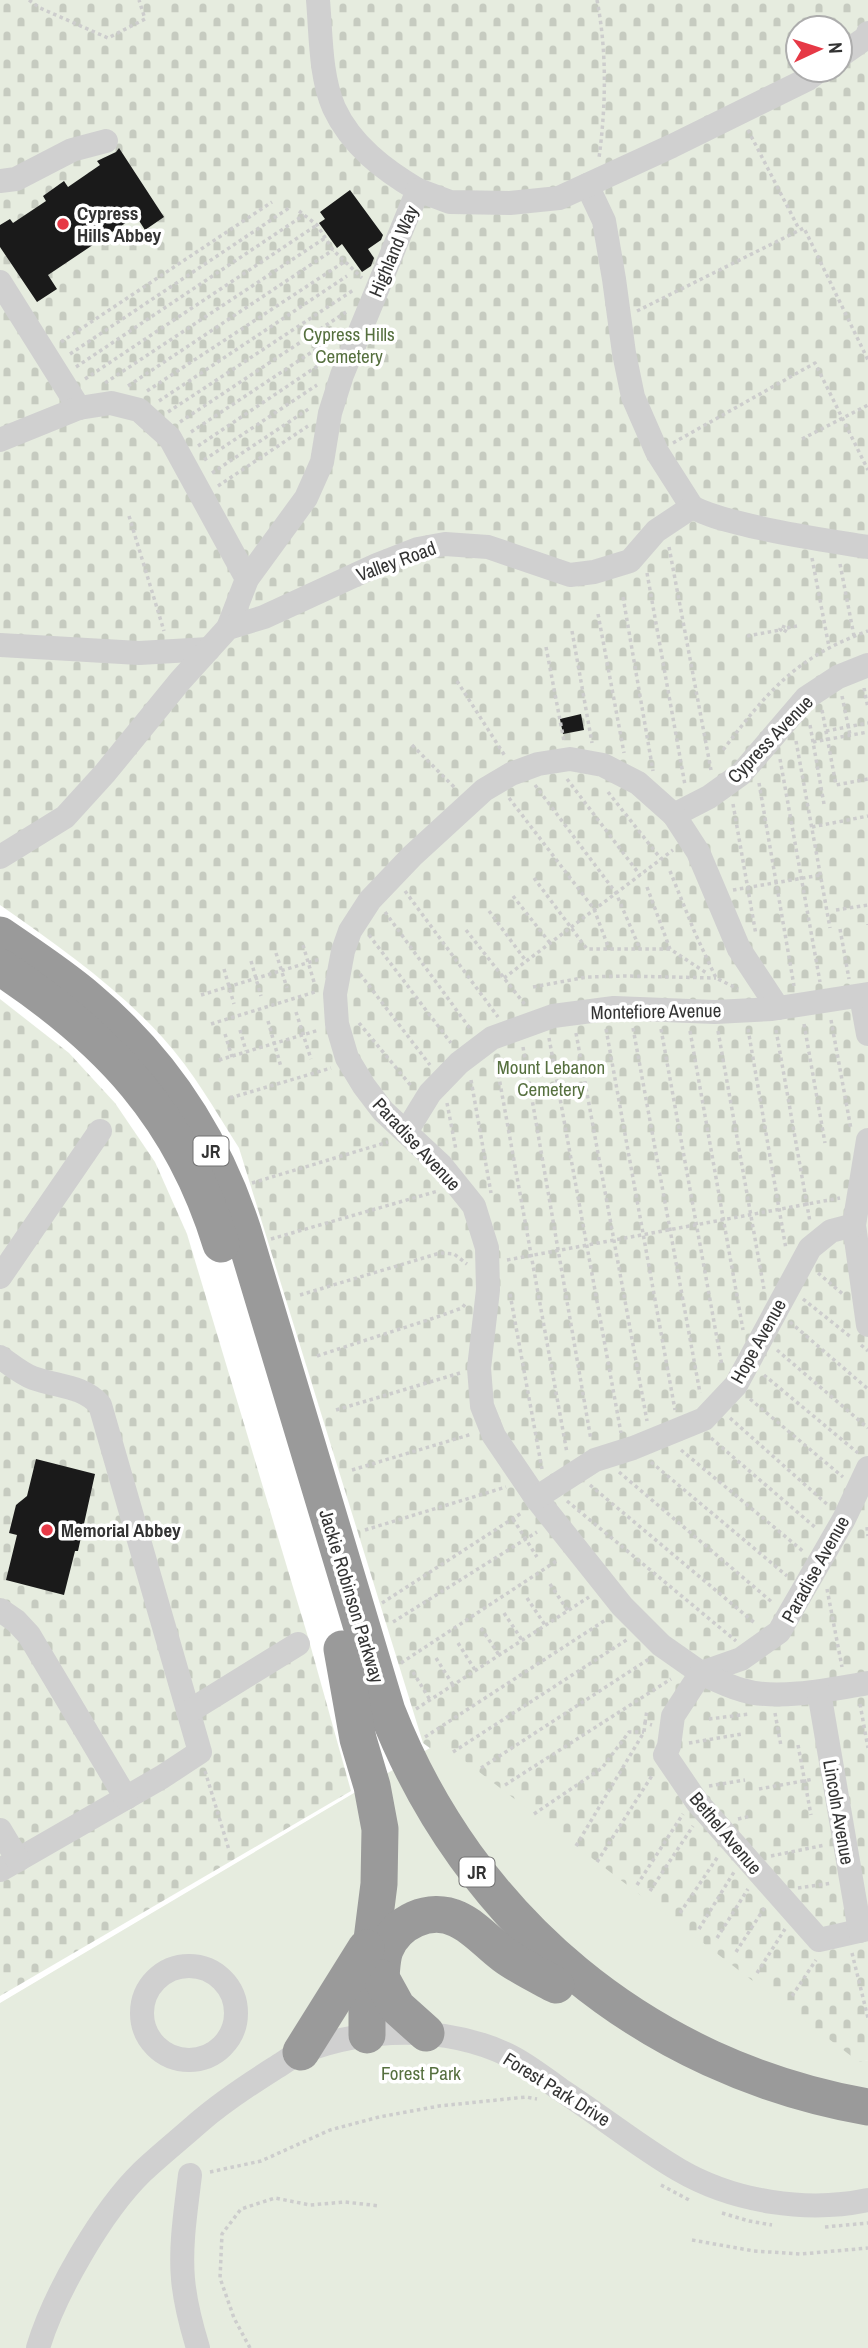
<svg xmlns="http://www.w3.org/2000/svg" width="868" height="2348" viewBox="0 0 868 2348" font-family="'Archivo Narrow',sans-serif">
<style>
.cemetery{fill:url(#cemetery-stones);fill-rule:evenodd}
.park{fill:#e6ecdf}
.building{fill:#1a1a1a}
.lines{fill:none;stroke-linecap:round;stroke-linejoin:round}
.path{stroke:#cdcdcd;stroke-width:3.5;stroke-dasharray:3.5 3.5;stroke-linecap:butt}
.minor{stroke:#d0d0d0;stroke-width:24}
.highway{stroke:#9a9a9a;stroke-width:37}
.poi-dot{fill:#e63946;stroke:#fff;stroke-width:2.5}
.labels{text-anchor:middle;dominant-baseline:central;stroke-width:7;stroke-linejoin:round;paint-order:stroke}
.shield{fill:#fff;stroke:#707070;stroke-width:2}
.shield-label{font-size:18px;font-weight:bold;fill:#333}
.poi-label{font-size:19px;font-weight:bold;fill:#333;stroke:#fff;text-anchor:start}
.street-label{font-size:19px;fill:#333;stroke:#fff}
.park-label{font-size:19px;fill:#56703f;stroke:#fff}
</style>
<defs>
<pattern id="cemetery-stones" width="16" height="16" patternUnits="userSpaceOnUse" patternTransform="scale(1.75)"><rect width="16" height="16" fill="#e6ecdf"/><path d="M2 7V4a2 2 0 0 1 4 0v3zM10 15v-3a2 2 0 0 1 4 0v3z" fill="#c6cbc0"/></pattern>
</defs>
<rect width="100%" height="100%" fill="#fff"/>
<g class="cemetery">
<path d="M 0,0 L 868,0 L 868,2060 L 859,2063 L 423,1743 L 239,1148 C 215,1110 193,1071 163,1038 C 116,986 57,945 0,905 ZM 798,28 L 840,28 L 840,70 L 798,70 Z"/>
<polygon points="0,999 69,1053 115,1103 155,1162 187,1234 308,1637 351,1791 0,1996"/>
</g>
<polygon class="park" points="440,1742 859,2062 868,2060 868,2348 0,2348 0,2003"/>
<g class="building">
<polygon points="119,148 164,217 145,230 136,216 48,275 57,289 37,302 0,247 0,225 10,219 13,223 46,201 43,196 64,181 68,187 100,165 97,161 116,152"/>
<polygon points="350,190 383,235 381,240 368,249 374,258 371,266 362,272 342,244 337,248 319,223 325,219 320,212"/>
<polygon points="581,714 584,730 563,734 560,719"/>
<polygon points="36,1459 95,1474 78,1551 75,1551 64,1595 6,1580 17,1535 9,1533 16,1505 27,1496"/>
</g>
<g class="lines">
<g class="path">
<polyline points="29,0 40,8 108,38 145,19 139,0"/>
<path d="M 597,0 C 607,52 606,105 599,158"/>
<polyline points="748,130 799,229"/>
<polyline points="299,211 317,225 333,250 362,278"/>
<polyline points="637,311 804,228 868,360"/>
<polyline points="61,342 272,202"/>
<polyline points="70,354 289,208"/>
<polyline points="76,367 304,215"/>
<polyline points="85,379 317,225"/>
<polyline points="105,383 325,238"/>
<polyline points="128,386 333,250"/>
<polyline points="147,391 344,262"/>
<polyline points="159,401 347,276"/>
<polyline points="168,412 355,289"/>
<polyline points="180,422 346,312"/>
<polyline points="191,432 336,336"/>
<polyline points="802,439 868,405"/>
<polyline points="673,443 815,363 868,470"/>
<polyline points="198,446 325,361"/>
<polyline points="204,460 317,385"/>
<polyline points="212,473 310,408"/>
<polyline points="218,486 308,426"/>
<polyline points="129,516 164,631"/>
<polyline points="669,547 711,770"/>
<polyline points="812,558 829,647"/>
<polyline points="840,564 854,636"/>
<polyline points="647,573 685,785"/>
<polyline points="623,597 653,771"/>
<polyline points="598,614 624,753"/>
<polygon points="782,626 787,628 784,633 780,629"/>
<polyline points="787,628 797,626"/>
<polyline points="572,631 592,743"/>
<polyline points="747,636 780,630"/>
<polyline points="546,647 564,741"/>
<polyline points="457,681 505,756"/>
<polyline points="864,688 868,708"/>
<polyline points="842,696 850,735"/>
<polyline points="822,710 836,785 868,779"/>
<polyline points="810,725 824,804"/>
<polyline points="826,731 868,723"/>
<polyline points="796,741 830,928"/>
<polyline points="813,742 868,732"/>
<polyline points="412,745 455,788"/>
<path d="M 723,750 C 768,691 796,657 868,631"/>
<polyline points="780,759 820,982"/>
<polyline points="567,779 640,875"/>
<polyline points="759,783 794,986"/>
<polyline points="535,785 616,893 640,949"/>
<polyline points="608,792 661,859"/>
<polyline points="509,798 594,909 609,949"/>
<polyline points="733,804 756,935"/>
<polyline points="812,827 868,816"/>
<polyline points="670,871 695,933 716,978 738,989"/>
<polyline points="534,878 587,949 670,949"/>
<polyline points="647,887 670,949 708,974"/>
<polyline points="733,890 821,875"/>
<polyline points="405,891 498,1017"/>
<polyline points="513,896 550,943"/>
<polyline points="836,910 868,905"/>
<polyline points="489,911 526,961"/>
<polyline points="385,912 471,1030"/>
<polyline points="868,924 868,925"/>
<polyline points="840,929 849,979"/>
<polyline points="466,930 526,1006"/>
<polyline points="369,935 451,1043"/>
<polyline points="303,945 314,982"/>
<polyline points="276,953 287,988"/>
<polyline points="251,961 261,996"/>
<polyline points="224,969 234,1004"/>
<polyline points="360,974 430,1065"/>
<polyline points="504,978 673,850"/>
<polyline points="533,987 587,977 625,976 716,978"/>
<polyline points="201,995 320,959"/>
<polyline points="296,1012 311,1059"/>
<polyline points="831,1020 851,1129"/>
<polyline points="268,1021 281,1067"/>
<polyline points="359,1023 412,1087"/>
<polyline points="211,1024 315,992"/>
<polyline points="804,1024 825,1143"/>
<polyline points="633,1028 700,1393"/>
<polyline points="606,1029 675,1410"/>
<polyline points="661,1029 722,1366"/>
<polyline points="748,1029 786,1249"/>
<polyline points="240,1030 246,1051"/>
<polyline points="776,1030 810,1222"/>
<polyline points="690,1031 743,1330"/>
<polyline points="718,1031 764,1289"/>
<polyline points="576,1033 647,1421"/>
<polyline points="225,1034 232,1057"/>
<polyline points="549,1038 621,1433"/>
<polyline points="523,1047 591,1440"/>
<polyline points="219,1060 319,1030"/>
<polyline points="496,1061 567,1453"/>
<polyline points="471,1080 491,1193"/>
<polyline points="230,1098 331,1068"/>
<polyline points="447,1103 456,1150"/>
<polyline points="252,1183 388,1142"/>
<polyline points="271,1239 438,1191"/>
<polyline points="507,1260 840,1198"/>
<polyline points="818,1273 844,1295"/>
<polyline points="510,1294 542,1469"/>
<polyline points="300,1295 440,1253 454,1254 467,1264"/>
<polyline points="803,1299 852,1338"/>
<polyline points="790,1322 868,1389"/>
<polyline points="861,1345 868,1351"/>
<polyline points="777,1350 868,1428"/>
<polyline points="317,1356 437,1317 462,1308 466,1303"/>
<polyline points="764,1375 858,1453"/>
<polyline points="750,1399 843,1477"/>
<polyline points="336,1410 460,1373"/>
<polyline points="730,1418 829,1506"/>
<polyline points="711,1438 817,1529"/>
<polyline points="681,1450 804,1552"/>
<polyline points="651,1462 787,1576"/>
<polyline points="352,1470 472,1434"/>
<polyline points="619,1472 773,1603"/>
<polyline points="590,1485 756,1624"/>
<polyline points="567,1501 736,1641"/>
<polyline points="513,1519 537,1557"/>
<polyline points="867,1527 868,1536"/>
<polyline points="365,1530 506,1487"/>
<polyline points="550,1584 568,1611"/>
<polyline points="827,1589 842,1667"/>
<polyline points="527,1598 545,1625"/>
<polyline points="382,1603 523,1512"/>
<polyline points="504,1613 522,1640"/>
<polyline points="393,1622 537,1532"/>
<polyline points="481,1628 499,1655"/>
<polyline points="458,1643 475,1670"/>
<polyline points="436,1658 453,1685"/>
<polyline points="401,1663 558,1560"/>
<polyline points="413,1672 430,1700"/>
<polyline points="860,1704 868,1748"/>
<polyline points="416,1709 589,1597"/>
<polyline points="775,1713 781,1746"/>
<polyline points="709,1719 749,1714"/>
<polyline points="645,1723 647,1710"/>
<polyline points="425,1737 607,1619"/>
<polyline points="689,1743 742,1734"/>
<polyline points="798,1745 811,1815"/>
<polyline points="453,1752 628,1639"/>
<polyline points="481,1768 649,1659"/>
<polyline points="205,1771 229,1850"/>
<polyline points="505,1785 671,1679"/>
<polyline points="709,1786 745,1780"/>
<polyline points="759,1789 814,1779"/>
<polyline points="534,1814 602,1768 629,1732 644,1732"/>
<polyline points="738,1819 751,1816"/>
<polyline points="576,1846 644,1732 645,1723 652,1725"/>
<polyline points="771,1856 825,1845"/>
<polyline points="597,1862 653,1774"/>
<polyline points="637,1885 683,1814"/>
<polyline points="798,1888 832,1883"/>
<polyline points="650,1891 693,1826"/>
<polyline points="680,1913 719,1855"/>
<polyline points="699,1929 734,1872"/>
<polyline points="717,1938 748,1889"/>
<polyline points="736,1952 765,1907"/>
<polyline points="852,1953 868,2018"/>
<polyline points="757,1973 785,1929"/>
<polyline points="792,1996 816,1960"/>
<polyline points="210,2172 261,2161 330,2130 379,2117 439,2106 526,2097 537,2099"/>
<polyline points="661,2185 691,2201"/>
<polyline points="722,2213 749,2221 772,2225"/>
<polyline points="825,2227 868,2223"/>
<polyline points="692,2240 754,2251 801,2254 868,2248"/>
<polyline points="250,2348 234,2318 220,2278 222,2234 241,2209 275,2198 310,2205 345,2202 380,2206"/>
</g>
<g class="minor">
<path d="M 318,0 C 321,34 320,76 334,108 C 351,145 384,170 418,190"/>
<polyline points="840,56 867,37 868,33"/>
<polyline points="0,181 16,179 72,150 106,141"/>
<polyline points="587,185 604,221 614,279 624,353 633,397 657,452 692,507"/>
<polyline points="0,282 79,408"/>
<polyline points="0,440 79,408 111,403 139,410 170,438 247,579"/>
<polyline points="228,628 247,579 306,498 322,462 330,413 342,375 418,190 450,202 510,203 559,198 672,146 808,79 820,70"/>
<polyline points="0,645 139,653 209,649"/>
<polyline points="674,815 709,797 741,774 806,698 838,677 868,665"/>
<path d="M 0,857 L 65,817 L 105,773 L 180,681 L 228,628 L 264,617 L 377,565 L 418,549 L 445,544 L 488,547 L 570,575 L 594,572 L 630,561 L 656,531 L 692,507 C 707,515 723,519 739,523 C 781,534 825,540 868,547"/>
<polyline points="861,996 868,1034"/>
<polyline points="778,1008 739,949 698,852 674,815 638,783 603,765 570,759 538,764 511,774 484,790 412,856 370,900 350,931 343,951 335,994 337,1024 347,1058 364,1086 383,1111 441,1165 474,1206 487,1248 488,1290 479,1368 482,1406 494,1436 536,1498 622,1606 661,1645 701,1673 741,1659 779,1632 844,1519 868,1468"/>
<polyline points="406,1132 430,1093 459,1063 492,1038 553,1016 614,1008 715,1012 772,1009 868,994"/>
<polyline points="868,1140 854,1225 868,1325"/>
<polyline points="0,1277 100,1131"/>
<path d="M 0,1357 C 10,1364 22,1374 33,1378 C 58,1387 82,1385 100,1405 L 200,1752 L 162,1777 L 0,1870"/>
<polyline points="536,1498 595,1460 633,1448 704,1419 736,1385 810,1248 831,1231 854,1225"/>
<polyline points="0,1610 16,1621 29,1635 126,1798"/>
<path d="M 868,1683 C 833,1689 776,1701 742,1690 C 728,1686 714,1679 701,1673 L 673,1716 L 669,1746 L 665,1755 L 697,1802 L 819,1940 L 868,1929"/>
<polyline points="819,1692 860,1931"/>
<polyline points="188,1712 298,1644"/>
<polyline points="0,1830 18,1860"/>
<circle cx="189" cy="2013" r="47"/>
<path d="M 190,2175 C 186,2209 180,2245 183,2279 C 185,2303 191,2325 198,2348"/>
<path d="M 38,2348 C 54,2294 102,2211 142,2172 C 160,2155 180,2139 198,2123 C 222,2102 248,2085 275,2068 C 284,2063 293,2055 302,2052 C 367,2027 445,2025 508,2055 C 527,2064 544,2078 561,2090 C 601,2116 638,2146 679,2170 C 734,2202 807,2213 868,2200"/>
</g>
<g class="highway">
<path d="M 0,935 C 29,955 60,975 87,998 C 161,1060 213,1139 243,1231 L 387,1711 C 469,1921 646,2068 868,2107"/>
<path d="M 0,967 C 109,1039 182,1117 221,1244"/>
<polyline points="342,1649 358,1739 372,1786 380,1829 379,1884 367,1979 367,2035"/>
<path d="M 381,1976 C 382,1967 382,1958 385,1950 C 396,1922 430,1906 457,1919 C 475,1927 489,1944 504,1955 C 520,1967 539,1976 556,1985"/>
<polyline points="381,1978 397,2007 426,2033"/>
<polyline points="301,2052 366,1948"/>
</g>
</g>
<g class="poi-dot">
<circle cx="63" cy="224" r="7"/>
<circle cx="47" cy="1530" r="7"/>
</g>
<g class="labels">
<g class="shield">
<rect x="193.5" y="1136.5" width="35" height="29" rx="5"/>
<rect x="459.5" y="1857.5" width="35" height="29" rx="5"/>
</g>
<g class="shield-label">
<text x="211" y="1151">JR</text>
<text x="477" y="1872">JR</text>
</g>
<g class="poi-label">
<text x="77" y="213">Cypress<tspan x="77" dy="22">Hills Abbey</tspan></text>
<text x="61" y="1530">Memorial Abbey</text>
</g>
<g class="street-label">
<text transform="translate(393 251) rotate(-67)">Highland Way</text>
<text transform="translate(396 561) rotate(-20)">Valley Road</text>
<text transform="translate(770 739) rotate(-46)">Cypress Avenue</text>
<text transform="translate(656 1011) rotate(-1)">Montefiore Avenue</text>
<text transform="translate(417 1144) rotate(47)">Paradise Avenue</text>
<text transform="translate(758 1341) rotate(-61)">Hope Avenue</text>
<text transform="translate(815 1569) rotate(-61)">Paradise Avenue</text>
<text transform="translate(352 1596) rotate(73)">Jackie Robinson Parkway</text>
<text transform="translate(839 1812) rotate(80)">Lincoln Avenue</text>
<text transform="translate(726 1833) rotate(50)">Bethel Avenue</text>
<text transform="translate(557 2089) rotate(32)">Forest Park Drive</text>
</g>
<g class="park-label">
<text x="349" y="334">Cypress Hills<tspan x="349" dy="22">Cemetery</tspan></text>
<text x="551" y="1067">Mount Lebanon<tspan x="551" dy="22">Cemetery</tspan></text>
<text x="421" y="2073">Forest Park</text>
</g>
</g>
<g transform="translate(819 49) rotate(86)"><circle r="33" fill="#ffffff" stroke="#adadad" stroke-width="2"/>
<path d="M0-5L12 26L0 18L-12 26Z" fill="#e63946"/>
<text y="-10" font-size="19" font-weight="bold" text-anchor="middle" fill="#333333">N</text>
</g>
</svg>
